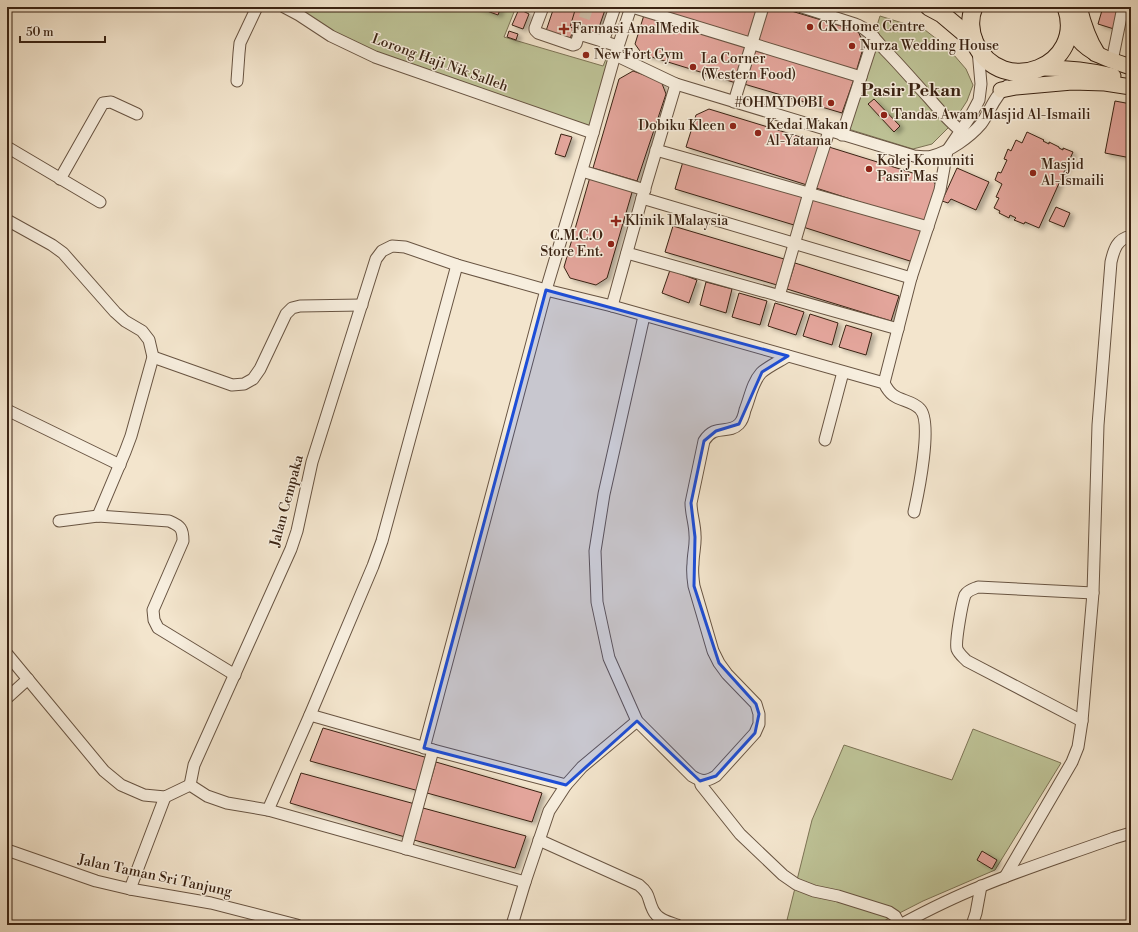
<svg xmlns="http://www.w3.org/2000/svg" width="1138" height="932" viewBox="0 0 1138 932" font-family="'Libre Bodoni',serif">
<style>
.green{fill:#bec397;stroke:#7c7355}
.building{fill:#e3a59b;stroke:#3a2313;filter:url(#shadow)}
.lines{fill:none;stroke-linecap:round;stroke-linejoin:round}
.minor-tunnel{stroke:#cebea8;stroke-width:11;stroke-dasharray:11 5.5;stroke-linecap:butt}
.minor-casing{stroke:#685442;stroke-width:13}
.major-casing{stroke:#3a2313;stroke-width:17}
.highway-casing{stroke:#3a2313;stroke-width:19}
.minor{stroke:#f7eede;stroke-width:11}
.major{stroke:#f3e5cd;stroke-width:15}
.highway{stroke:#f3e5cd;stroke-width:17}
.marked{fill:#1d4ed8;fill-opacity:0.2;stroke:#1d4ed8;stroke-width:3;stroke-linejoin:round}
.poi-dot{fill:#8f2418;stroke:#f7eede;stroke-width:1.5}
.labels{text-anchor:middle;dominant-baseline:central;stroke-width:3;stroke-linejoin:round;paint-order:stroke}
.poi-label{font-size:14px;fill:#3a2313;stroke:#f7eede;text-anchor:start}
.street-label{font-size:14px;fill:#3a2313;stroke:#f7eede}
.district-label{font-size:18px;font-weight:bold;fill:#3a2313;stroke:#f7eede}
</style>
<defs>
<filter id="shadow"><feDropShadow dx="4" dy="2.5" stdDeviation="2" flood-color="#0004"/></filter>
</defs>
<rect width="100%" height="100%" fill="#f3e5cd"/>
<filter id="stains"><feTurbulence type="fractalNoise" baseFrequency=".005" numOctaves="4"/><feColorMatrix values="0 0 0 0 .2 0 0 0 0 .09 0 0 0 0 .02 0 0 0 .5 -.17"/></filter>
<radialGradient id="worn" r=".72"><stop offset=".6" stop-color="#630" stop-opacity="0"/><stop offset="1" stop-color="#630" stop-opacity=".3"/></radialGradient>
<g class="green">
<polygon points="302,7 516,7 504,37 603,66 606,59 613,62 593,133 375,57 299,15"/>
<polygon points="880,16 925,30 947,47 966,69 973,85 967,101 952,124 932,144 913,149 845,128"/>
<polygon points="973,729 1061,763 995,870 923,901 876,925 814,925 787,920 812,820 844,745 952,780"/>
</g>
<g class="building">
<polygon points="476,7 501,7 498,15"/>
<polygon points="554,7 581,7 569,42 545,34"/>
<polygon points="576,7 606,7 596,36 570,27"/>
<polygon points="648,7 760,7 751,39"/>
<polygon points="767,7 778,7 858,31 864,45 856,72 756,41"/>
<polygon points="1103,7 1119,12 1114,29 1098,24"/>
<polygon points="519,9 529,14 523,29 512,25"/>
<polygon points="644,15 748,47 736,83 642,54 635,44"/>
<polygon points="509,31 518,34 516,40 507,37"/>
<polygon points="755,49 854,79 842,113 744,84"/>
<polygon points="633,71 661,81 666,94 637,181 593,168 619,79"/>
<polygon points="874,99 900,126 894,132 868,104"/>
<polygon points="1115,101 1131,104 1131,158 1105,153"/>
<polygon points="709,109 820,143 807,185 686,147 696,115"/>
<polygon points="1027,132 1044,140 1043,141 1049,144 1049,142 1059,147 1059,148 1063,150 1063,148 1073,152 1039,228 1025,222 1024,224 1014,220 1016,218 1010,215 1009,218 999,213 1000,211 994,208 999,198 996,197 1002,184 995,180 998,172 1001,173 1007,160 1004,159 1008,149 1011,151 1016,140 1022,143"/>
<polygon points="561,134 572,137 565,157 555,154"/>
<polygon points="829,147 932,179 937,187 926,223 816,188"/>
<polygon points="684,158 803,194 794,225 675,189"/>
<polygon points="957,168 989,182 976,210 951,199 948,203 942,201"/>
<polygon points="590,177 633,189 607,278 596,285 570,278 564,267"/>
<polygon points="813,196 923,231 913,262 803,227"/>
<polygon points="1056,207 1070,213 1064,227 1049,221"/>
<polygon points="673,226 784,259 777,285 665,252"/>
<polygon points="795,263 899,296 891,321 787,289"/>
<polygon points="670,270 697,280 689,303 662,293"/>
<polygon points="706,282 732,289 726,313 700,305"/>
<polygon points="739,293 767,301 760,325 732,317"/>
<polygon points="775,303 804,312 796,335 768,326"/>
<polygon points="810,314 838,323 832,345 803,336"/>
<polygon points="846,325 872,333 866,355 839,347"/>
<polygon points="323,728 428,758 419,791 310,761"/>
<polygon points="436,762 542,793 532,822 427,793"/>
<polygon points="301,773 415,804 405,837 290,803"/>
<polygon points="423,808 526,836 515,868 414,840"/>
<polygon points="982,851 997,860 992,869 977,860"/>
</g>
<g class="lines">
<polyline class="minor-tunnel" points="579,34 588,7"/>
<defs>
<g id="minor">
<polyline points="284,7 299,15 331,36 375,57 593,133"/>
<polyline points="543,7 535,28 535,30 538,33 573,45 576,44 579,34 618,46"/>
<polyline points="632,7 861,77"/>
<path d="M 802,7 L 855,24 C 867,28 876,40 885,50 C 900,65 914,82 929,98 C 940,111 952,125 966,135"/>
<polyline points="603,42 615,7"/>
<path d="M 615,55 L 676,84 L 914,156 C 919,156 927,158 932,156 C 949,152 970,137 981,124 C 990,112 994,96 1007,86"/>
<polyline points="1112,61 1123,7"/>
<polyline points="237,81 239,53 240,43 257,7"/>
<polyline points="734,102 763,7"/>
<polyline points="842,135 874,37"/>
<polyline points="7,147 100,202"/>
<polyline points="656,150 928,227"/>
<polyline points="582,171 645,190"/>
<polyline points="60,179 103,103 111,102 137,114"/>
<polyline points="642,198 911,278"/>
<polyline points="7,220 52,245 63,253 115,312 125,321 142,331 149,340 153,357 131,436 125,452 98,516"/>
<polyline points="627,253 898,329"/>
<polyline points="779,296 809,193 829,131"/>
<polyline points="612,306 642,198 676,84"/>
<path d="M 644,316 L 604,494 L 595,551 L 597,602 L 609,658 L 637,721 L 692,776 C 702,782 706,782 716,776 L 755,733 L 759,724 L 759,714 L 756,704 L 727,674 L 719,663 L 713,651 L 694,586 C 693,579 692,571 693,564 C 693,554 696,544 695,535 C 695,524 691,514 691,503 L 704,441 C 715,423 728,435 739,424 C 742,421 744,415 745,410 C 750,398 752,383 761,373 C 767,367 780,361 788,356"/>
<polyline points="153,357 232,385 244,384 253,379 260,369 286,314 292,308 300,306 362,305"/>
<polyline points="884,383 911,278 940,190 947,151 970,117 979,100 981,84 978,50"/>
<polyline points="7,410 120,465"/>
<polyline points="825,440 843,372"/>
<path d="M 59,521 L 98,516 L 169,521 C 181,526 183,529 183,541 L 153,610 L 154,620 L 158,628 L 235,675"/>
<polyline points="7,654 104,771 121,785 144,795 165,797 190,785"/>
<polyline points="7,698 28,679"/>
<polyline points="310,715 433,750 566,785 582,767 637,721"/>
<path d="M 1082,721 L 967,661 C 963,657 959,654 957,649 C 955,642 962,603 965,595 C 968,590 973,589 978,587 L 1093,593"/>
<polyline points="424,748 546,290 593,133 613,62 631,7"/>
<path d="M 700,781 L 701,785 L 740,834 L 783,875 L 796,884 L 814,891 L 838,896 L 889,912 L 895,916 L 900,925 C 926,911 954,897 982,886 C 1025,868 1070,854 1114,838 L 1131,833"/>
<path d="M 190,785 L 194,765 L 291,549 L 297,531 L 312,462 L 376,259 L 382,251 L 392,246 L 405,247 L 457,265 L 546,290 L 612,306 L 884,383 C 886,387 889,392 893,395 C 901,401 913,401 920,409 C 933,422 918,494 914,512"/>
<polyline points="190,785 207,796 227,803 268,810 525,882"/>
<polyline points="268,810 310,715 373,566 382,541 457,265"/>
<path d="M 539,840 L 639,885 C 651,895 647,898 653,910 C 657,919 668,922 677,925"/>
<polyline points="406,849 433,750"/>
<polyline points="7,850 96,881 130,889 211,903 297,925"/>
<path d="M 1005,877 L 1072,762 L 1078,747 L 1082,721 L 1093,593 L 1098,425 L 1111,262 C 1114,249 1117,239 1131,236"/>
<polyline points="130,889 165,797"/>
<polyline points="512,925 525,882 549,811 566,785"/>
<polyline points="972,925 976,913 981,886"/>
</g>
<g id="major">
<path d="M 1070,26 C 1072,30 1074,35 1078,39 C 1091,55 1113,61 1131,67"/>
<path d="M 1042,68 C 1066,68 1089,70 1113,76"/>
<polyline points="1001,90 1016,87 1072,82 1105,83 1131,87"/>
</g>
<g id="highway">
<polyline points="929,7 942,14 974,41"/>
<path d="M 974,7 C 969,18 970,32 975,43 C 1002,100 1087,66 1066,7"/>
<path d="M 1078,7 C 1082,23 1087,39 1096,53"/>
</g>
</defs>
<use href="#minor" class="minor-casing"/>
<use href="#major" class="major-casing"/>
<use href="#highway" class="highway-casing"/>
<use href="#minor" class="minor"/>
<use href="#major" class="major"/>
<use href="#highway" class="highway"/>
</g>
<path class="marked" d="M 546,290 L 788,356 L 762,372 L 739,424 L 716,431 L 704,441 L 691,503 L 695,537 L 694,586 L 719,663 L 756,704 L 759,714 L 755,733 L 716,776 L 700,781 L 637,721 L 566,785 L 424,748 Z"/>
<g class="poi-dot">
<circle cx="810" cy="27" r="4"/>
<path d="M562 23h4v4h4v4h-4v4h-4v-4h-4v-4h4z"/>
<circle cx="852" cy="46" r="4"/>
<circle cx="586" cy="55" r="4"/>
<circle cx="693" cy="67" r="4"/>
<circle cx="831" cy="103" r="4"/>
<circle cx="884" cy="115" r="4"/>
<circle cx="733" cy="126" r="4"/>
<circle cx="758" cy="133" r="4"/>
<circle cx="869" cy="169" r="4"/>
<circle cx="1033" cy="173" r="4"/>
<path d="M614 215h4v4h4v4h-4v4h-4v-4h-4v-4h4z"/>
<circle cx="611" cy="244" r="4"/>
</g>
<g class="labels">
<g class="poi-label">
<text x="818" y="27">CK Home Centre</text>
<text x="572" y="29">Farmasi AmalMedik</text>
<text x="860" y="46">Nurza Wedding House</text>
<text x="594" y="55">New Fort Gym</text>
<text x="701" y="59">La Corner<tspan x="701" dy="16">(Western Food)</tspan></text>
<text x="823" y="103" text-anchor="end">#OHMYDOBI</text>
<text x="892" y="115">Tandas Awam Masjid Al-Ismaili</text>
<text x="766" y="125">Kedai Makan<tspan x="766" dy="16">Al-Yatama</tspan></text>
<text x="725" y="126" text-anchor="end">Dobiku Kleen</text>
<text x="877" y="161">Kolej Komuniti<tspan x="877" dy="16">Pasir Mas</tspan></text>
<text x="1041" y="165">Masjid<tspan x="1041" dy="16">Al-Ismaili</tspan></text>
<text x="625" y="221">Klinik 1Malaysia</text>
<text x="603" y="236" text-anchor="end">C.M.C.O<tspan x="603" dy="16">Store Ent.</tspan></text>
</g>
<g class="street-label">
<text transform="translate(440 63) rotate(20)">Lorong Haji Nik Salleh</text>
<text transform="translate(287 501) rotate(-75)">Jalan Cempaka</text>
<text transform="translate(155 876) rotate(12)">Jalan Taman Sri Tanjung</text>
</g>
<g class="district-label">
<text x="911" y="90">Pasir Pekan</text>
</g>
</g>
<rect width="1138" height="932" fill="none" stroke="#f3e5cd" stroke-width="24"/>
<rect x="8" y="8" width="1122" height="916" fill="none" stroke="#3a2313" stroke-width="2"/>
<rect x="12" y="12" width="1114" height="908" fill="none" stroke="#3a2313"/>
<path d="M20 36v6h85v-6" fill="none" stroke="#3a2313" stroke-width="2"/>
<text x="26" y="36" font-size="12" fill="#3a2313" stroke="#f7eede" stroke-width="3" paint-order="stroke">50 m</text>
<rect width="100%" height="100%" filter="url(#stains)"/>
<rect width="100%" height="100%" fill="url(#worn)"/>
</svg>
